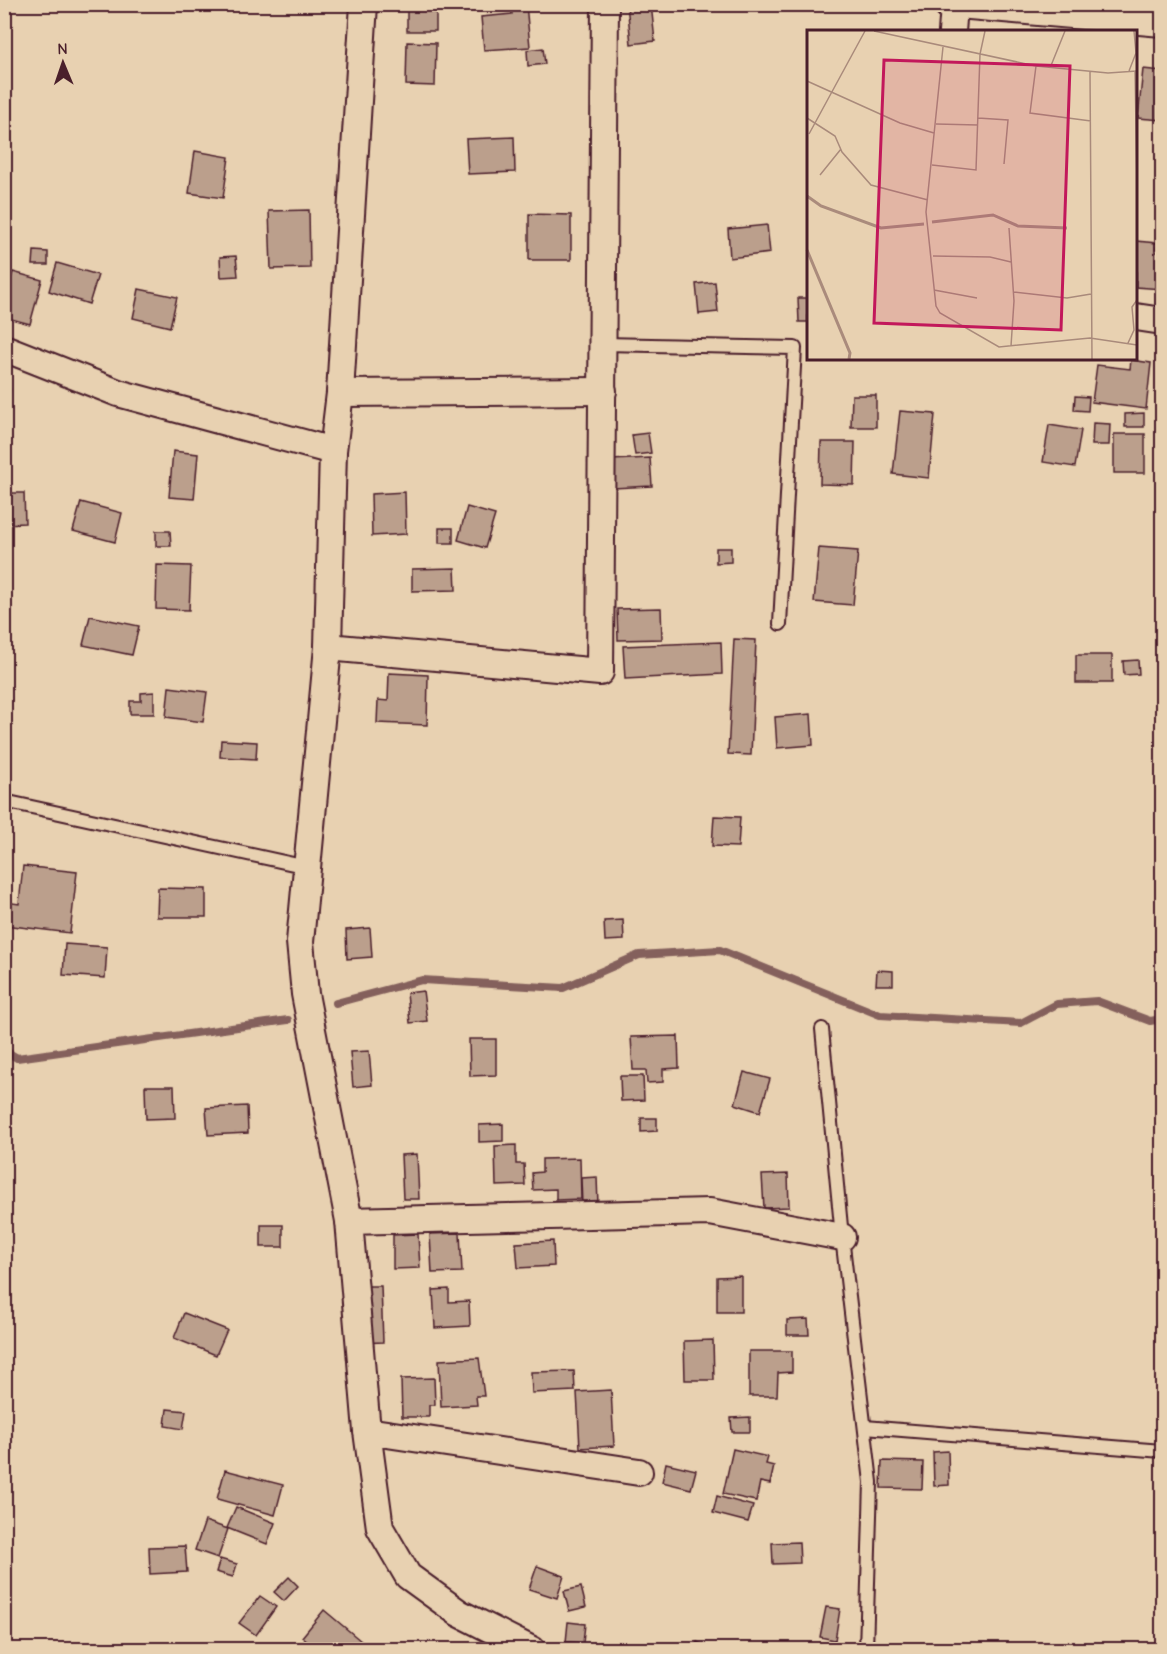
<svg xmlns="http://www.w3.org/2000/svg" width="1167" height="1654" viewBox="0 0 1167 1654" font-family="'Comic Neue',sans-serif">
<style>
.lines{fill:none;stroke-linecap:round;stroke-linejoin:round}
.stream{stroke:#84605c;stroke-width:8}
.building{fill:#bb9f8c;stroke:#4a1f2b;stroke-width:1.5}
.service-casing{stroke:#4a1f2b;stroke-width:16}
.minor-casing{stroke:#4a1f2b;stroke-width:30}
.service{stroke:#e8d1b1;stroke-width:12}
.minor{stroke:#e8d1b1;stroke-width:26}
.inset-river{fill:none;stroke:#aa8b7c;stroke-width:3}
.inset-road{fill:none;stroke:#a98a7b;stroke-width:1.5}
.view{fill:#c2185b;fill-opacity:0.15;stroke:#c2185b;stroke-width:3}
.inset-edge{fill:none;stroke:#4a1f2b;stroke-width:3}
</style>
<rect width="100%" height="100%" fill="#e8d1b1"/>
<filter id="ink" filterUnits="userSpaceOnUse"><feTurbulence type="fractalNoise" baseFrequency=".0167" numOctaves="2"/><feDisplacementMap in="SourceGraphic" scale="12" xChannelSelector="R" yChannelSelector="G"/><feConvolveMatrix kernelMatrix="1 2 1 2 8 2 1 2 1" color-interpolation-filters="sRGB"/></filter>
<g filter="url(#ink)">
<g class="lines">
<g class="stream">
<polyline points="336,1003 422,980 563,988 639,955 720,950 880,1015 1021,1023 1057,1004 1097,1001 1150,1021 1162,1019"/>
<polyline points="4,1050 17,1058 288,1020"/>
</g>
</g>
<g class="building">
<rect x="407" y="4" width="29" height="27"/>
<polygon points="511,4 526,4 530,47 484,50 481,17 512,14"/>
<polygon points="627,4 651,4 655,41 631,44"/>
<polygon points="407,42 436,43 435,86 406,85"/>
<polygon points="543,48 545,64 528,66 527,50"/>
<polygon points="1143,69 1162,71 1162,120 1138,118"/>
<polygon points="514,137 515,172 468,174 466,139"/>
<polygon points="195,151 229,157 223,198 189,193"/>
<polygon points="309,210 310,268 271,269 269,211"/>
<polygon points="529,214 571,215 571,260 529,260"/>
<polygon points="767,225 770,253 730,258 728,229"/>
<polygon points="1136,241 1157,243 1156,252 1162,252 1162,289 1136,287"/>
<polygon points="34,251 48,252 48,265 33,265"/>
<polygon points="236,256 238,276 221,277 220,257"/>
<polygon points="57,263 98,275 89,304 49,291"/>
<polygon points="13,272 42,280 30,324 4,317 4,302"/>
<polygon points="715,282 718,312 699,314 696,284"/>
<polygon points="139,289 177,297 170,327 133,318"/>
<polygon points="798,298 808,298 808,322 799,322"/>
<polygon points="1131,360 1151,363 1146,409 1092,402 1097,365 1130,369"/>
<polygon points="4,388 10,389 6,416 4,415"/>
<polygon points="852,395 876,395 876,427 851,427"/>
<polygon points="1075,396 1089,397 1088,411 1074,410"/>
<polygon points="900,411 935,414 929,478 893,474"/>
<polygon points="1144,413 1144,427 1125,427 1125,414"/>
<polygon points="1093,423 1110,424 1109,445 1092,445"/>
<polygon points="1049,425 1081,430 1075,467 1043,462"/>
<polygon points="648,433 651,453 635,455 632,435"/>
<rect x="1114" y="434" width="31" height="39"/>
<polygon points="821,442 855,442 854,485 820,484"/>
<polygon points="173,451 198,454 194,499 169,497"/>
<polygon points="650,458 652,486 613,488 612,460"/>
<polygon points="405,492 406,534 372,536 371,494"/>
<polygon points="4,493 24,493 25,523 4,524"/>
<polygon points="81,502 122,513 115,542 73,531"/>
<polygon points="467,507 495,515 485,548 458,540"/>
<rect x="439" y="528" width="14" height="15"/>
<polygon points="156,531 170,531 171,546 156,546"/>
<polygon points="716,548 731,548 731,562 716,563"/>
<polygon points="819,548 858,551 853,605 814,602"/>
<polygon points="157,565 191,566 189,610 156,609"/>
<polygon points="455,568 456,590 412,591 412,569"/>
<polygon points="661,608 662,639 618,640 617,609"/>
<polygon points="90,616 139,626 132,655 83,645"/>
<polygon points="734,639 756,640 751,755 728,754"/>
<polygon points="721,642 722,674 625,679 623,646"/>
<rect x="1076" y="655" width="36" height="28"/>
<polygon points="1138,660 1139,674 1124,675 1123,661"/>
<polygon points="389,673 428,675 427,725 377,723 378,700 388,701"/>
<polygon points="169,687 207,692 203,722 166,717"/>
<polygon points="154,692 154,714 130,714 130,701 141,701 141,693"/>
<polygon points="811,714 813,745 777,748 775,717"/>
<polygon points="221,740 257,742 256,759 220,757"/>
<polygon points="714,816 740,817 738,847 712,846"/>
<polygon points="23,866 77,872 70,933 4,925 6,902 19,904"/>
<polygon points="158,888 206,889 206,917 157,917"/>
<polygon points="623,920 624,940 605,941 604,921"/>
<polygon points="370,928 372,957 347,959 346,930"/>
<polygon points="65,944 107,947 105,978 63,975"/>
<polygon points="877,970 893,971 893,985 876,985"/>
<polygon points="423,991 427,1021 410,1023 407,993"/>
<polygon points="678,1036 679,1068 663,1069 663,1082 647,1083 646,1070 633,1070 631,1037"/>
<polygon points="469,1039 496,1039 496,1075 470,1076"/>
<polygon points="369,1051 372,1085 353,1087 350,1052"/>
<polygon points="744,1072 770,1079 760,1112 735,1104"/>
<polygon points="620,1076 643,1076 644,1100 621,1101"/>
<polygon points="145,1086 174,1086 175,1118 146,1119"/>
<polygon points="247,1106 248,1133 208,1135 206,1108"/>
<polygon points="641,1118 657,1118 657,1131 641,1132"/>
<polygon points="503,1124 503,1141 479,1142 479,1125"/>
<polygon points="516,1145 516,1164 524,1164 525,1185 496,1186 495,1146"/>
<polygon points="417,1154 419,1199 403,1199 401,1155"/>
<polygon points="580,1158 581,1199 556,1200 556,1189 533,1190 532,1173 542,1172 542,1159"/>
<polygon points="788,1174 789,1207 764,1208 762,1175"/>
<polygon points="597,1177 598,1205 582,1206 581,1178"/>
<rect x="261" y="1225" width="22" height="22"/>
<polygon points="460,1233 462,1272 432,1273 430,1234"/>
<polygon points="418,1234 420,1268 393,1269 393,1235"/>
<polygon points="553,1241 554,1266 518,1268 516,1243"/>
<polygon points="741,1276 741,1312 717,1312 717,1277"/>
<polygon points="359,1286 381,1286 383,1342 361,1343"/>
<polygon points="449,1289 449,1302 469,1301 470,1326 435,1328 433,1290"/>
<polygon points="184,1313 227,1330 216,1355 174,1338"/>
<polygon points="808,1319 809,1335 787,1335 787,1320"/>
<polygon points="713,1340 714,1380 685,1380 684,1341"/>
<polygon points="749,1351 792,1351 792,1372 778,1373 777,1396 749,1396"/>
<polygon points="479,1358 484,1396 476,1396 477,1405 441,1407 439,1360"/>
<polygon points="574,1371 575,1391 532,1393 531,1372"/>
<polygon points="434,1378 435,1405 429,1405 429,1417 402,1417 401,1379"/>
<polygon points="611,1390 614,1446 580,1448 577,1392"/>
<polygon points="167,1409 186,1411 183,1429 165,1426"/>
<polygon points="750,1417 750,1432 732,1432 731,1418"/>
<polygon points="733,1449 768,1457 766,1464 774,1466 770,1484 760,1482 756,1501 723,1494"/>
<polygon points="948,1451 949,1485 934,1486 933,1452"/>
<polygon points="882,1461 923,1462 922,1489 881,1488"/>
<polygon points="666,1463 696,1470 691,1489 662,1482"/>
<polygon points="225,1470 283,1485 275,1515 217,1499"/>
<polygon points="717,1496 753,1506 748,1522 713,1513"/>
<polygon points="236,1507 275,1523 267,1544 227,1528"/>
<polygon points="205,1521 228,1529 218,1558 195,1550"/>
<polygon points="799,1542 800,1563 773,1564 772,1543"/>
<polygon points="185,1546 187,1572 150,1574 149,1547"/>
<polygon points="220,1559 237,1564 233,1577 216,1572"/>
<polygon points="537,1566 564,1576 557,1598 529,1589"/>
<polygon points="289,1577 298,1586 284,1601 274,1592"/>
<polygon points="581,1587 586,1607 569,1611 564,1591"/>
<polygon points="260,1596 276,1607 256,1635 239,1623"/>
<polygon points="826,1607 840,1609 835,1640 820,1637"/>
<polygon points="324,1610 361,1641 353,1650 317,1650 302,1637"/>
<polygon points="568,1622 585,1624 583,1643 566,1642"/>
<polygon points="697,1642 717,1650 694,1650"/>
</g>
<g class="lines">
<defs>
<g id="service">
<polyline points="603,344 795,348 780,624"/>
<polyline points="4,801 307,867"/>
<polyline points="822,1029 842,1237 871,1482 866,1650"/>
<polyline points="865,1427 1162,1451"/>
</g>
<g id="minor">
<polyline points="364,4 340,393 333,451 328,647 300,942 305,994 349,1221 367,1431 380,1528 408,1576 459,1613 532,1650"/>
<polyline points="947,4 1162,23"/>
<polyline points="952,32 954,6"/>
<polyline points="1136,317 1162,321"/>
<polyline points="4,348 118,393 333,451"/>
<polyline points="340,393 603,391"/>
<polyline points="328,647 600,672 605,4"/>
<polyline points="349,1221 710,1212 842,1237"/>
<polyline points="367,1431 639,1472"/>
</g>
</defs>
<use href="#service" class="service-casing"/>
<use href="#minor" class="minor-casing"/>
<use href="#service" class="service"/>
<use href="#minor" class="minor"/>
</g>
</g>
<g transform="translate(807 30)">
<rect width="330" height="330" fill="#e8d1b1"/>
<path class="inset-river" d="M 0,166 L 14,176 L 74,198 L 117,194M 125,192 L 186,185 L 211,196 L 260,198M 0,220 L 43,323 L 42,329"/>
<path class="inset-road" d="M 67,1 L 229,36 L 301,43 L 330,41M 136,17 L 119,182 L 129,276 L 133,283 L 192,317 L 283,308 L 330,315M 229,36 L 223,83 L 284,91M 243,38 L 258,1M 322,41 L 329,23 L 327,1M 328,41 L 330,154M 283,42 L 285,329M 0,51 L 93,93 L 127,103M 0,88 L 28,106 L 35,122 L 64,155 L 121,170M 171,88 L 201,90 L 197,134M 129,94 L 171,95M 2,104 L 58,1M 125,135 L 169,140 L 173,24 L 178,1M 13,145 L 34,119M 202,198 L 207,271 L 204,316M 126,226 L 183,227 L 204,232M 127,260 L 170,268M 207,262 L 260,268 L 284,264M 321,313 L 327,300 L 325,277 L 330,270"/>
<path class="view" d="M 77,30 L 263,36 L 254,300 L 67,293 Z"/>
<rect width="330" height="330" class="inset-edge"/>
</g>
<rect width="1167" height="1654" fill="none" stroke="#e8d1b1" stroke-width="24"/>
<rect x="12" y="12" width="1143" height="1630" fill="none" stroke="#4a1f2b" stroke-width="2" filter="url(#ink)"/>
<g transform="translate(63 63) rotate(358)" stroke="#e8d1b1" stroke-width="4.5" paint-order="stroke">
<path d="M0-4.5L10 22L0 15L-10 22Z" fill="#4a1f2b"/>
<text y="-9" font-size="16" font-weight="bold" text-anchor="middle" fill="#4a1f2b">N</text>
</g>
</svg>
